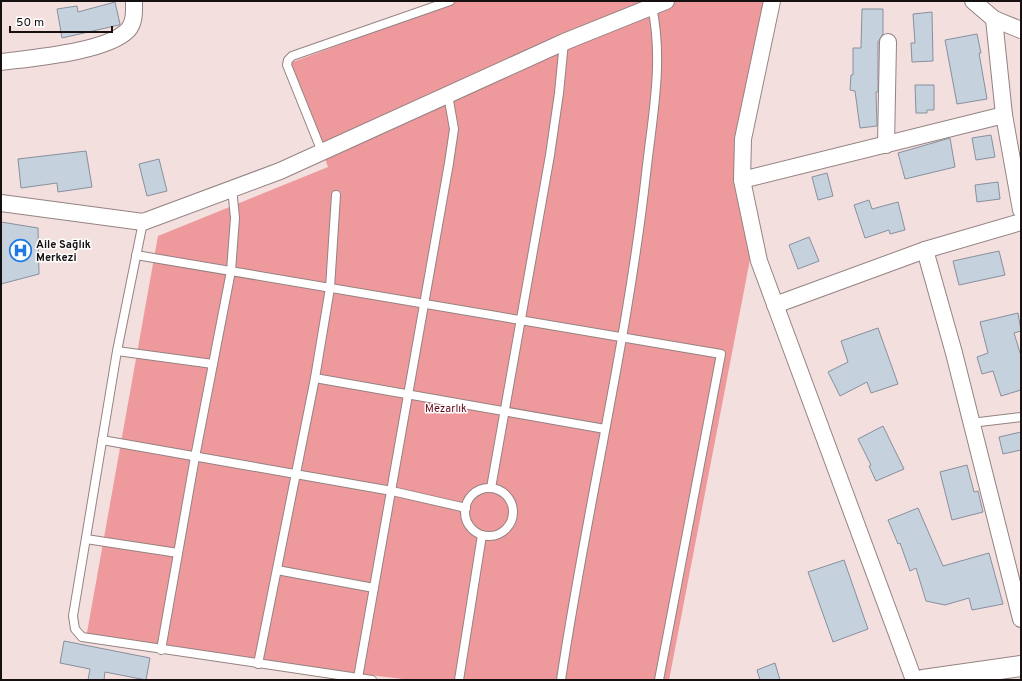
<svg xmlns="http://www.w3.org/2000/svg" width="1022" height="681" viewBox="0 0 1022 681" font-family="Overpass,sans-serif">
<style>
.green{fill:#ee999b}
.building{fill:#c6d1de;stroke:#87909d}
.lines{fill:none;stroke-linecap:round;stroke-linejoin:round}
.service-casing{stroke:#958282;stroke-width:10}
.minor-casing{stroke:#958282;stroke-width:18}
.tertiary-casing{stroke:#958282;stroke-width:22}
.service{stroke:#fff;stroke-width:8}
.minor{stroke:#fff;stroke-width:16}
.tertiary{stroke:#fff;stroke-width:20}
.labels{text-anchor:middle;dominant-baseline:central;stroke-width:3;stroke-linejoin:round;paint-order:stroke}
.poi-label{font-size:11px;font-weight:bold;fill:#161010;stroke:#fff;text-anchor:start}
.park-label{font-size:11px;fill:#5f081a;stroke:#fff}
</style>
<rect width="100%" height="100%" fill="#f3dfde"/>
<polygon class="green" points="458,1 771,1 741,139 752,249 669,680 411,680 161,650 86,638 158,236 328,167 290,63"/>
<g class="building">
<polygon points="115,2 120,24 119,25 62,38 57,9 77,6 78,12"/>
<polygon points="862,9 883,9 883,34 878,42 878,92 876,92 877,126 860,128 855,91 850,90 851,75 853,75 853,48 861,48"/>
<polygon points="932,12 933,61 912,62 911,43 915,43 913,14"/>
<polygon points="977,34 981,53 979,53 987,99 957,104 945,40"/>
<polygon points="915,85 934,85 934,110 927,110 927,113 916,113"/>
<polygon points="991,135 995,157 976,160 972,138"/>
<polygon points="950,138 955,167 905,179 898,153"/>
<polygon points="86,151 92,187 58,192 57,183 21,188 18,159"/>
<polygon points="159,159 167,191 147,196 139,164"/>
<polygon points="827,173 833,196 818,200 812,177"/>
<polygon points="998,182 1000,199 977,202 975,185"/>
<polygon points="869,200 872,209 898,202 905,230 890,234 889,230 865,238 854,205"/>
<polygon points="1,222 38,228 39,274 1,284"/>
<polygon points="809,237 819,261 798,269 789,245"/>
<polygon points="999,251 1005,275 959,285 953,261"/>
<polygon points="1018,313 1021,331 1014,333 1021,356 1021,390 1001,396 993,371 982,374 977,357 988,353 980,322"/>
<polygon points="878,328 898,384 871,393 867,382 840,396 828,372 848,362 841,341"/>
<polygon points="883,426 904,469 876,481 869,466 871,465 858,439"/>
<polygon points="1021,432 1021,450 1003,454 999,437"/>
<polygon points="967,465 974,492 978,491 983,512 952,520 940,472"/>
<polygon points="918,508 943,566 989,553 1003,604 972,610 969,598 945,605 926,601 916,568 910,571 900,543 898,544 888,520"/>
<polygon points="844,560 868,629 833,642 808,572"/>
<polygon points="64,641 150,658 146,680 105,672 104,680 88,680 90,669 60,663"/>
<polygon points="775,663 780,680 760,680 757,670"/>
</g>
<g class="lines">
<defs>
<g id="service">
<polyline points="322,152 287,65 288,60 292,56 450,1"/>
<polyline points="143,222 117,351 73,616 75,629 82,637 372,680"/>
<polyline points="136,255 721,354 659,680"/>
<polyline points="117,351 213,364"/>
<polyline points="315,378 605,429"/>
<polyline points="971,423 1021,417"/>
<polyline points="102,440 392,491 466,508"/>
<polyline points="491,488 550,155 559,93 564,42"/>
<circle cx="489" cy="512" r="24"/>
<polyline points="86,539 178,553"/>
<polyline points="277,570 374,588"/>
<polyline points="161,650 195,457 231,271 235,218 232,188"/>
<polyline points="258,664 315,378 330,288 336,195"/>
<polyline points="358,678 449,163 454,129 448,95"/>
<polyline points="459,680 482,535"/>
<path d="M 561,680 C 586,511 627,344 646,174 C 652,119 664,61 652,7"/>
</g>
<g id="minor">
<polyline points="772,1 743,139 742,180 759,261 914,680"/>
<polyline points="973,1 994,19 1021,30"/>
<polyline points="994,19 1004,115 1021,210"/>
<path d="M 1,62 C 32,58 107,52 128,30 C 135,22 134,11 134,1"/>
<polyline points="886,145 888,42"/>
<polyline points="742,180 1004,115"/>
<polyline points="1,203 143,222 280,171 564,42 666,1"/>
<polyline points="925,250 954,353 1021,619"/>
<polyline points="775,305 925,250 1021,222"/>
</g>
<polyline id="tertiary" points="923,680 1021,666"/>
</defs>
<use href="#service" class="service-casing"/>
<use href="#minor" class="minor-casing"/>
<use href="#tertiary" class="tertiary-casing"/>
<use href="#service" class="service"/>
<use href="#minor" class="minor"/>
<use href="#tertiary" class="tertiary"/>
</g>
<defs>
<symbol id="hospital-ring" viewBox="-11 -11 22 22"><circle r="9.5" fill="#fff" stroke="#1c7be4" stroke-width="1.5"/><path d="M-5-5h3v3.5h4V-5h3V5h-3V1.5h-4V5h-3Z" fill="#1c7be4"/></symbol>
</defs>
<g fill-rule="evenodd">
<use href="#hospital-ring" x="8" y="238" width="25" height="25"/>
</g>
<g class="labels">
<g class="poi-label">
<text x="36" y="245">Aile Sağlık<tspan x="36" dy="13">Merkezi</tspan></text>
</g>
<g class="park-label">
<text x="446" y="409">Mezarlık</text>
</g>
</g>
<rect width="1022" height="681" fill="none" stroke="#161010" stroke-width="4"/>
<path d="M10 26v6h102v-6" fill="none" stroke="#161010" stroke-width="2"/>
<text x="16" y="26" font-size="12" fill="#161010" stroke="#ffffff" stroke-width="3" paint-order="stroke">50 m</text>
</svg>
